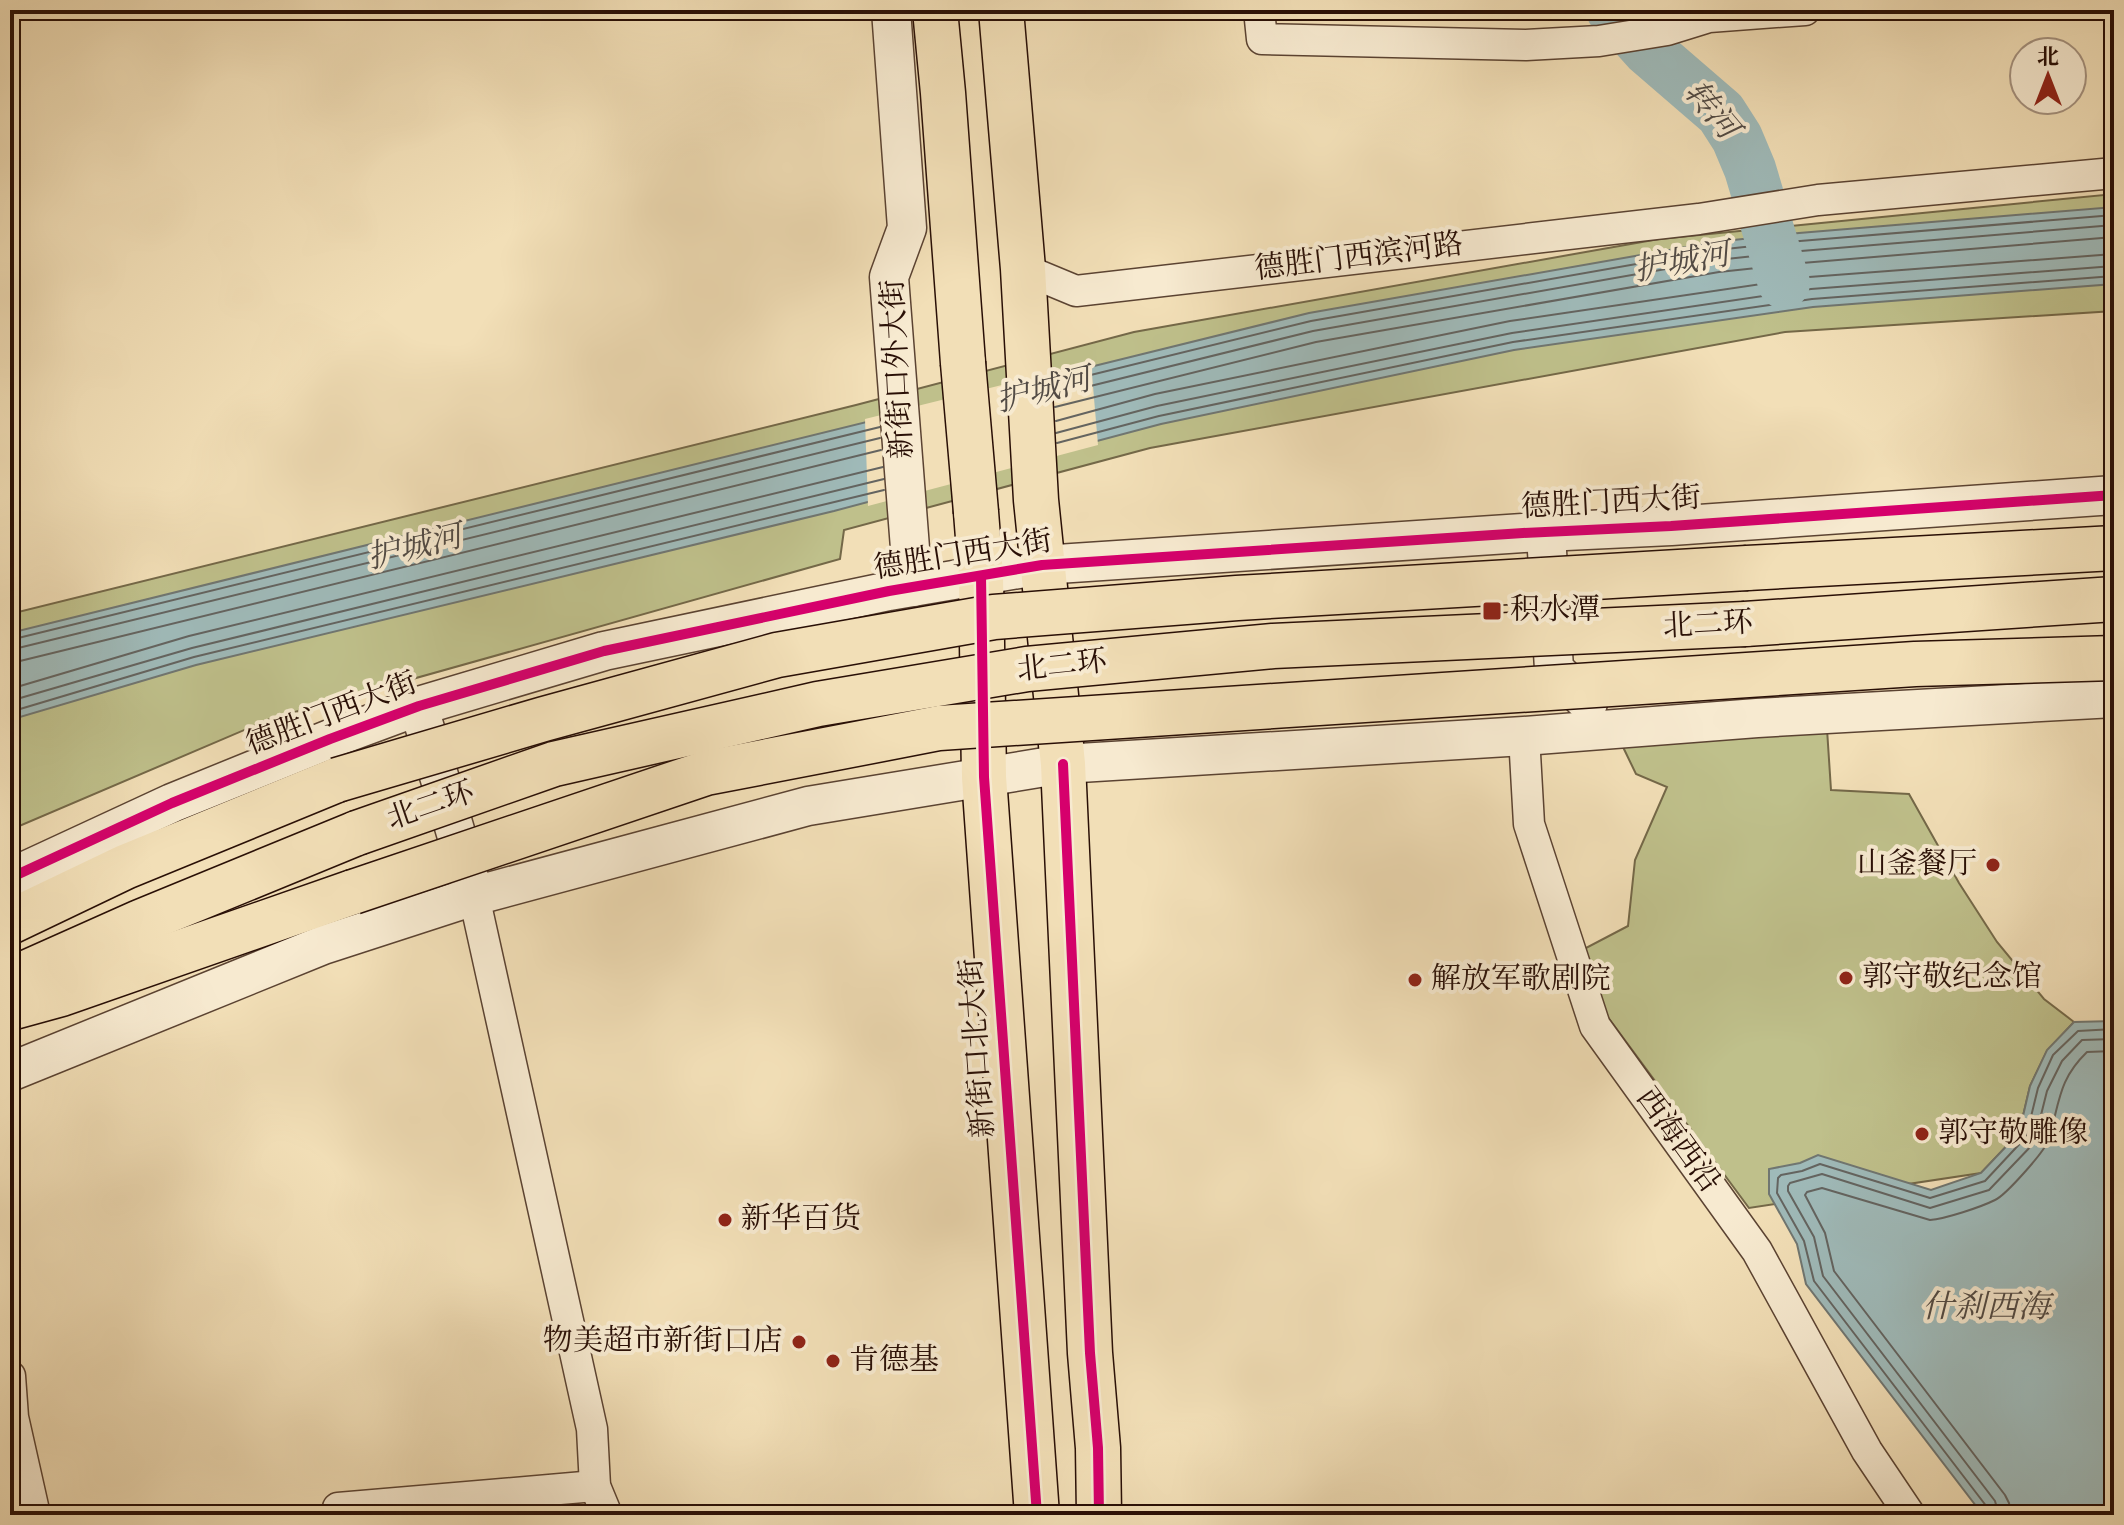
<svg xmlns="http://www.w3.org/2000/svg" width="2124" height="1525" viewBox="0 0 2124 1525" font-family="'Sorts Mill Goudy','Noto Serif SC',serif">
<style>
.green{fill:#bfc08b;stroke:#746848;stroke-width:2}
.water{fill:#9fbab9;stroke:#707671;stroke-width:2}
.pier{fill:#f2dfb7}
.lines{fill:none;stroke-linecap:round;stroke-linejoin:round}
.shore{stroke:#646460;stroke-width:2}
.river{stroke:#9fbab9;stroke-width:52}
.minor-casing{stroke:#5b4332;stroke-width:33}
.tertiary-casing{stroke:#5b4332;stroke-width:41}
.primary-casing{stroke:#290f06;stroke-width:47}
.trunk-casing{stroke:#290f06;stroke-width:47}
.minor{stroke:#f7ead0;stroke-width:30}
.tertiary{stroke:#f7ead0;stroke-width:38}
.primary{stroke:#f2dfb7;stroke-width:44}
.trunk{stroke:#f2dfb7;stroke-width:44}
.primary-bridge-casing{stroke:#290f06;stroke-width:47;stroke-linecap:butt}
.trunk-bridge-casing{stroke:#290f06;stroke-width:47;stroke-linecap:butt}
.primary-bridge{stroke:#f2dfb7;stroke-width:44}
.trunk-bridge{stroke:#f2dfb7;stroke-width:44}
.cycleway-casing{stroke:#f7ead0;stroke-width:15}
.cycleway{stroke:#d6006c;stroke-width:10}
.poi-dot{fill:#8f2418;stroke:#f7ead0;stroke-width:3}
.labels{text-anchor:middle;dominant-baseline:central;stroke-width:8;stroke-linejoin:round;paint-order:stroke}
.street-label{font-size:30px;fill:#290f06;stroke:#f7ead0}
.poi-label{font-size:30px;fill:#290f06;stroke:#f7ead0;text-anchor:start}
.water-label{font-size:32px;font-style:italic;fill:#524b45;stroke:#f7ead0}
</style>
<rect width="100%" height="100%" fill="#f2dfb7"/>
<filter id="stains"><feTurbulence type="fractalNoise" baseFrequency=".0025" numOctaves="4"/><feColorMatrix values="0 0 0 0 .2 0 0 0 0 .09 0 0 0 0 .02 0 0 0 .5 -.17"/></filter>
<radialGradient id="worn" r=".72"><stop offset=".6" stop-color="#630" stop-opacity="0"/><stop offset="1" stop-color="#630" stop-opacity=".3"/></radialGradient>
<g class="green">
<polygon points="2114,194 2114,311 1785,332 1150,448 844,530 840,559 270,719 10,830 10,614 856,405 1134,332 1659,239"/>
<polygon points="1827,729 1831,790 1909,794 1959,883 1997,942 2044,999 2074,1022 2047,1051 2030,1086 2019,1133 1981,1173 1749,1208 1607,1016 1584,949 1628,926 1635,860 1667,787 1636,774 1623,747"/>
</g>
<g class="water">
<polygon points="2114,207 2114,284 1813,307 1514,350 1161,424 834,511 196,665 10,720 10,633 1309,313 1715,242 1799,233"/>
<polygon points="2114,1021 2114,1515 1983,1515 1806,1284 1797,1244 1769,1194 1769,1169 1800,1163 1818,1155 1931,1190 1981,1173 2019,1133 2030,1086 2047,1050 2074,1022"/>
</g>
<polygon class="pier" points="1091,363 1098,445 868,506 865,419"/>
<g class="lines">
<g class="shore">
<polyline points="1054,384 1311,321 1716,250 1800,241 2114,215"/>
<polyline points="1054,395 1313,331 1717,260 1801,251 2114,225"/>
<polyline points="1055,407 1316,342 1719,272 1802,263 2114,237"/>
<polyline points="1056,421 1155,394 1510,321 1809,277 2114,254"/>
<polyline points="1056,433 1157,406 1512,333 1811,289 2114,266"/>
<polyline points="1057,443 1159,416 1513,342 1812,299 2114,276"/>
<polyline points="10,640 880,427"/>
<polyline points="10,650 880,438"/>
<polyline points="10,662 20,661 881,450"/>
<polyline points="10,689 189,636 883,467"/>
<polyline points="10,701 192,648 884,479"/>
<polyline points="10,712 194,657 884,490"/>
<polyline points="1988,1515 1987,1507 1814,1281 1804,1241 1777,1193 1778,1178 1781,1175 1802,1171 1820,1164 1930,1198 1985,1181 2026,1137 2038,1088 2053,1055 2078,1031 2114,1029"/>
<polyline points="1999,1515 1995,1501 1823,1276 1814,1237 1788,1191 1788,1186 1790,1183 1822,1174 1930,1208 1989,1190 2034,1143 2047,1091 2062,1061 2082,1040 2114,1039"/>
<path d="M 2011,1515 L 2009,1503 L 2005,1495 L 1834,1271 L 1825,1233 L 1805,1195 L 1807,1192 L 1822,1188 L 1930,1220 C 1945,1219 1981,1207 1995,1200 C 2006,1195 2044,1152 2048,1141 C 2060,1104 2057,1081 2087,1052 L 2114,1051"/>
</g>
<polyline class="river" points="1612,10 1648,50 1721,113 1737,138 1750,169 1784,283"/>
<defs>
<g id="minor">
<polyline points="1259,10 1262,39 1526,45 1599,41 1667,30 1709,17 1805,10"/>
<polyline points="1023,269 1076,291 1699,219 1818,200 2114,173"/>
<polyline points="1524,736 1529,824 1595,1026 1757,1251 1867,1451 1910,1515"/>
<polyline points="474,896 592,1429 595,1486 607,1515"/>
<polyline points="10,1376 13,1417 35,1515"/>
<polyline points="338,1515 338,1508 595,1486"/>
</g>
<g id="tertiary">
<polyline points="891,10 907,228 889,277 913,587"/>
<polyline points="1547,551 1554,669 1588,703"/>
<polyline points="424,725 470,881"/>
<polyline points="10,878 172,803 330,739 419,706 604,651 889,591 1042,565 1523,533 1671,526 2114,495"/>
<polyline points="10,1072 323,945 474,896 808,806 1063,764 1524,736 1757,718 2114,698"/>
</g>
<g id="primary">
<polyline points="935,10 943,93 963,363"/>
<polyline points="1001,10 1023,269 1036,500 1063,764 1090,1353 1098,1448 1099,1515"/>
<polyline points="976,512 981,576 984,777 1037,1515"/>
</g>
<g id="trunk">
<polyline points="1747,568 2114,548"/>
<polyline points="1745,624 2114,599"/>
<polyline points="10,922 125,867 337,780"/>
<polyline points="10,980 140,922 357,833"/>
<polyline points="10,1008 61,994 353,892"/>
</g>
</defs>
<use href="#minor" class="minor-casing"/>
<use href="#tertiary" class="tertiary-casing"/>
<use href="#primary" class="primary-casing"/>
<use href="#trunk" class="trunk-casing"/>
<use href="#minor" class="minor"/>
<use href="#tertiary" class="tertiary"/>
<use href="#primary" class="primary"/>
<use href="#trunk" class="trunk"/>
<defs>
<polyline id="primary-bridge" points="963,363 976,512"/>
<g id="trunk-bridge">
<polyline points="337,780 544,719 777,655 994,617 1237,598 1747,568"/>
<polyline points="357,833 554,764 818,704 1027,669 1273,646 1745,624"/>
<polyline points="353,892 706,773 939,728 1915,664 2114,658"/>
</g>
</defs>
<use href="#primary-bridge" class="primary-bridge-casing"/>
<use href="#trunk-bridge" class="trunk-bridge-casing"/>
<use href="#primary-bridge" class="primary-bridge"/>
<use href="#trunk-bridge" class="trunk-bridge"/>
<defs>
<g id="cycleway">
<polyline points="981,576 984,777 1037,1515"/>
<polyline points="1063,764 1090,1353 1098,1448 1099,1515"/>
<polyline points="10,878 172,803 330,739 419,706 604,651 889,591 1042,565 1523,533 1671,526 2114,495"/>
</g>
</defs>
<use href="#cycleway" class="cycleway-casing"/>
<use href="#cycleway" class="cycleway"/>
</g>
<g class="poi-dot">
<rect x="1482" y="601" width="20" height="20" rx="4"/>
<circle cx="1993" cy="865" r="8"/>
<circle cx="1846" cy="978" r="8"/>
<circle cx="1415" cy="980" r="8"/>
<circle cx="1922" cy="1134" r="8"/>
<circle cx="725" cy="1220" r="8"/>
<circle cx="799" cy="1342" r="8"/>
<circle cx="833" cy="1361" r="8"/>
</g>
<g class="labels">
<g class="street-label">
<text transform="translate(1359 258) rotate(-7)">德胜门西滨河路</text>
<text transform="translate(899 369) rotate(-93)">新街口外大街</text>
<text transform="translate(1611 504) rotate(-3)">德胜门西大街</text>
<text transform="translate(963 556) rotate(-9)">德胜门西大街</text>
<text transform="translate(1708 626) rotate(-3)">北二环</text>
<text transform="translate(1062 667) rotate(-6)">北二环</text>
<text transform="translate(332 715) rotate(-21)">德胜门西大街</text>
<text transform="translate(431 807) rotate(-19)">北二环</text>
<text transform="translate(979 1048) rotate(-94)">新街口北大街</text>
<text transform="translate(1677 1141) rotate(54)">西海西沿</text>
</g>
<g class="poi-label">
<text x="1510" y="611">积水潭</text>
<text x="1977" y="865" text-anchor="end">山釜餐厅</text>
<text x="1862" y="978">郭守敬纪念馆</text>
<text x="1431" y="980">解放军歌剧院</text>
<text x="1938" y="1134">郭守敬雕像</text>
<text x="741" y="1220">新华百货</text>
<text x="783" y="1342" text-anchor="end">物美超市新街口店</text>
<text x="849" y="1361">肯德基</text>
</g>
<g class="water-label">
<text transform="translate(1710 111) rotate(50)">转河</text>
<text transform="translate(1682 264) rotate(-10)">护城河</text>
<text transform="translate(1044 392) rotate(-14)">护城河</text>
<text transform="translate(415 549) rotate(-14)">护城河</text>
<text x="1986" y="1309">什刹西海</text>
</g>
</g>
<rect width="2124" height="1525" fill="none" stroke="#f2dfb7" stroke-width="40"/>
<rect x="12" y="12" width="2100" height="1501" fill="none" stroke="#290f06" stroke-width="4"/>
<rect x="20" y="20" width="2084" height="1485" fill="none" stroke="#290f06" stroke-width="2"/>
<g transform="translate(2048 76)"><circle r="38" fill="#f7ead0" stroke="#a5927f" stroke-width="2"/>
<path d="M0-6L14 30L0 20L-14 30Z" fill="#8f2418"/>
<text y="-12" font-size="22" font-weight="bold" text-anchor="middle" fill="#290f06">北</text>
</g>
<rect width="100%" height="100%" filter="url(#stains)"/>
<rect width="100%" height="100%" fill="url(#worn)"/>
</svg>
